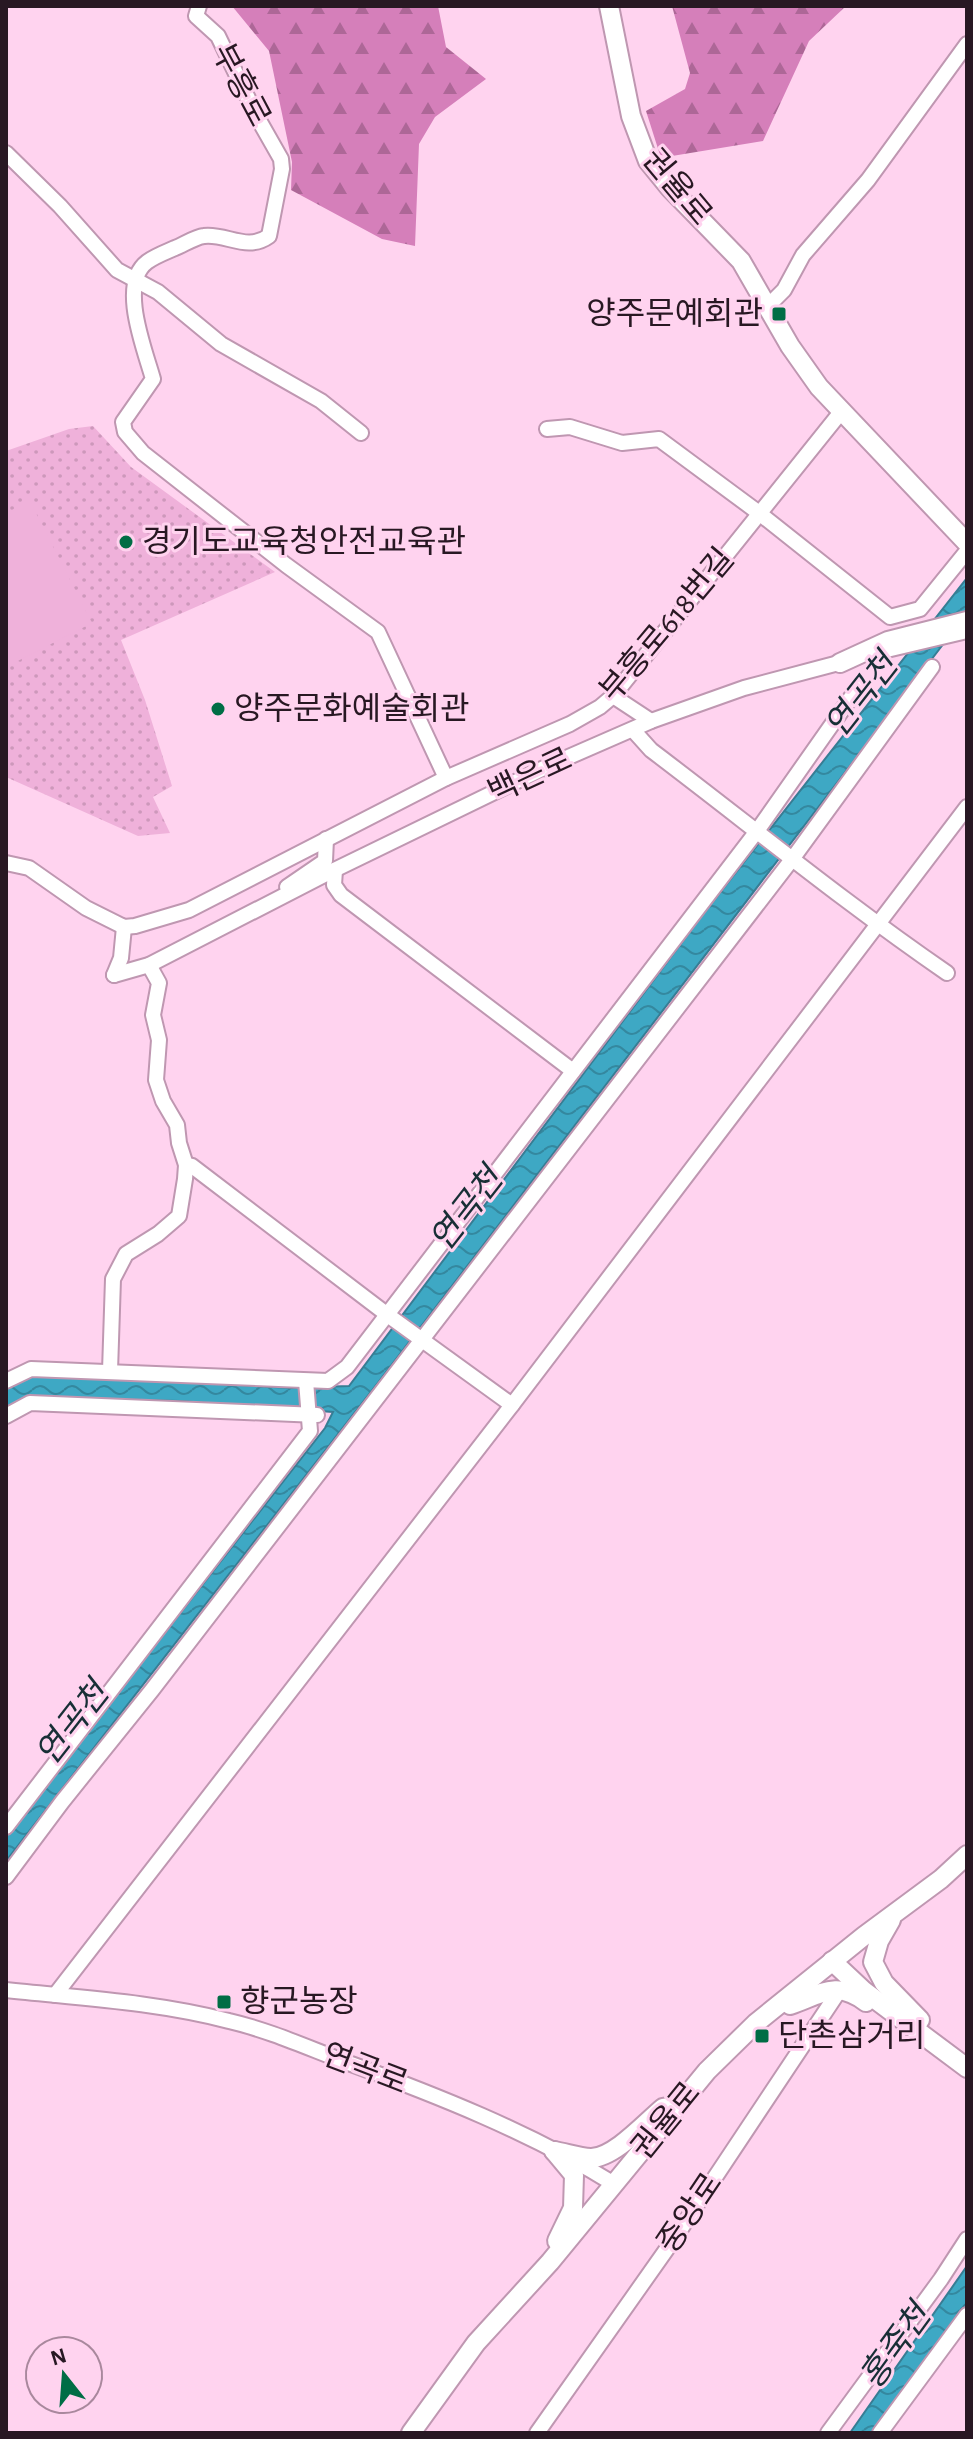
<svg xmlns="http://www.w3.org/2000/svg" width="973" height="2439" viewBox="0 0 973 2439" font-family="'Alegreya Sans','Noto Sans KR',sans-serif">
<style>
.green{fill:url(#green-dots)}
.forest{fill:url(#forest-firs)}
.pitch{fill:#efb1da}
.water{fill:url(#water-waves);stroke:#377d94;stroke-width:2}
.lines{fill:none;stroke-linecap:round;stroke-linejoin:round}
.minor-casing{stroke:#bf97b1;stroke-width:18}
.major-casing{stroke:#bf97b1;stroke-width:22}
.minor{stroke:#fff;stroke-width:14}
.major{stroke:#fff;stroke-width:18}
.poi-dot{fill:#006d45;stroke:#ffd3ef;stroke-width:3}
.labels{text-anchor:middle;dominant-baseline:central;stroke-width:6;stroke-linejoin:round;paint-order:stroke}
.street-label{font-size:32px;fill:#281823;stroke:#ffd3ef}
.poi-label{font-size:32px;fill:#281823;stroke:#ffd3ef;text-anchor:start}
.water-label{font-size:34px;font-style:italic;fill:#182f36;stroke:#ffd3ef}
</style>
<defs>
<pattern id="green-dots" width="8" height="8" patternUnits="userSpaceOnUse" patternTransform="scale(2)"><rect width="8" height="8" fill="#efb1da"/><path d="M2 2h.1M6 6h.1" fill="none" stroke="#cd98bb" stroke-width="1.8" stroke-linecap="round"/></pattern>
<pattern id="forest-firs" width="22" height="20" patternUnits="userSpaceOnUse" patternTransform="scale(2)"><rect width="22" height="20" fill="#d57fba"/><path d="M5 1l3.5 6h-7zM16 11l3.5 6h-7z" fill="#ad6797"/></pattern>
<pattern id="water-waves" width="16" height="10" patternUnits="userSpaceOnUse" patternTransform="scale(2)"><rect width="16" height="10" fill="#3ea8c4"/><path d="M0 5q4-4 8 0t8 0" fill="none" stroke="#34889f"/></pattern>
</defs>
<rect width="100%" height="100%" fill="#ffd3ef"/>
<polygon class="green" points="93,426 131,467 275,572 121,640 145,700 172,786 153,797 170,833 138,836 6,777 6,451 69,429"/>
<g class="forest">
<polygon points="232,6 438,6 446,47 486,79 435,117 419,144 415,246 382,239 291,190 292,162 269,51"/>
<polygon points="672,6 846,6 809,41 763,141 672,156 660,155 646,111 685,89 690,73"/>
</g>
<polygon class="pitch" points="30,501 92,623 10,665 6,658 6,513"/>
<g class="water">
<polygon points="967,578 967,613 380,1380 6,1861 6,1836 325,1428 333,1412 179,1401 33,1397 6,1410 6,1388 38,1374 292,1388 349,1386 701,917"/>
<polygon points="967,2266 967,2303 964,2306 871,2433 850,2433"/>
</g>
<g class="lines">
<defs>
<g id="minor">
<path d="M 199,6 L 196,16 L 218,36 L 256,115 L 281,159 L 282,169 L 269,236 C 247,252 226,233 204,236 C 195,237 183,245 175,248 C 166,252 155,256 147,262 C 118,284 145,350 153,379 L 123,422 L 125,432 L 143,453 L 286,565 L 378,632 L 446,778"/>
<polyline points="6,153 60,206 117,270 158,292 221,344 321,401 361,433"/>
<polyline points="768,306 784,290 803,255 868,180 967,44"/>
<polyline points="547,429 570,427 622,443 659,439 759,513 890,617 920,609 967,551"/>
<polyline points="874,653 967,631"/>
<polyline points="613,696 651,721"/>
<path d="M 633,730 L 651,750 C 750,825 845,903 947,973"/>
<polyline points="6,863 29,868 86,908 124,927 135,926 189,910 446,778 570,724 600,707 613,696 841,412"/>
<polyline points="335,870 334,885 341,895 573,1071"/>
<polyline points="287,887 325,861 326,839"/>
<polyline points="114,975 149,965 326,874 548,766 651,721 744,688 850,660"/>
<polyline points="114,975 121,958 124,927"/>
<polyline points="186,1165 192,1166 389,1316 512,1405"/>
<polyline points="110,1371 113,1279 126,1254 158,1234 179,1216 185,1179 186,1165 179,1143 177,1125 163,1101 156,1080 159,1040 153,1015 159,983 149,965"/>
<polyline points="6,1381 31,1369 328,1381 347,1367 757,831 859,686"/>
<polyline points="6,1416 30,1403 317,1415"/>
<polyline points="6,1827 310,1431 306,1381"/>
<polyline points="6,1877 62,1802 152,1690 793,858 932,667"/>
<path d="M 6,1990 C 80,1998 156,2002 229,2021 C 268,2030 306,2047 343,2061 C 436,2095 530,2132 614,2184"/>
<polyline points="55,1995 512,1405 967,807"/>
<polyline points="537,2433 676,2236 839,1991"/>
<polyline points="828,2433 941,2279 967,2239"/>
<polyline points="880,2433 967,2315"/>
</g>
<g id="major">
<polyline points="609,6 631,116 648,161 670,188 741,261 790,346 819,387 967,543"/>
<polyline points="840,663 888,641 967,621"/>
<polyline points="891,1920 879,1941 873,1962 884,1983 920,2020"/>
<polyline points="832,1961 864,1991 967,2068"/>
<path d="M 790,2005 C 820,1995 836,1979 866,2002"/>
<path d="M 554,2151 C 566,2153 580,2158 591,2158 C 614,2158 646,2122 663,2108 L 670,2107"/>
<polyline points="554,2151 574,2175 573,2208 557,2241"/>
<polyline points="411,2433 476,2343 550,2262 707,2071 756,2023 864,1936 941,1879 967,1855"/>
</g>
</defs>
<use href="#minor" class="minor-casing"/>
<use href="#major" class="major-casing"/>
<use href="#minor" class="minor"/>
<use href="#major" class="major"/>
</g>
<g class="poi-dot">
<rect x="771" y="306" width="16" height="16" rx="4"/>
<circle cx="126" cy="542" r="8"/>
<circle cx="218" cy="709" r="8"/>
<rect x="216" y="1994" width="16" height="16" rx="4"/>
<rect x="754" y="2028" width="16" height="16" rx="4"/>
</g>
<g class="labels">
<g class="street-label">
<text transform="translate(241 85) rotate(62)">부흥로</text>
<text transform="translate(677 187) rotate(50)">권율로</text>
<text transform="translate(667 625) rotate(-50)">부흥로618번길</text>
<text transform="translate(530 776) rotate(-25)">백은로</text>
<text transform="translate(365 2069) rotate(21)">연곡로</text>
<text transform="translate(666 2121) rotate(-51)">권율로</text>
<text transform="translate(690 2213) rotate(-56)">중앙로</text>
</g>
<g class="poi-label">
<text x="763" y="314" text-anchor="end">양주문예회관</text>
<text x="142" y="542">경기도교육청안전교육관</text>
<text x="234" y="709">양주문화예술회관</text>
<text x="240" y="2002">향군농장</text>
<text x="778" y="2036">단촌삼거리</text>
</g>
<g class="water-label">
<text transform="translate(862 696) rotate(-52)">연곡천</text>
<text transform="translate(467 1210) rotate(-52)">연곡천</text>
<text transform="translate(73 1724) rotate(-52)">연곡천</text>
<text transform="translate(896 2347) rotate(-54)">홍죽천</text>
</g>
</g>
<rect width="973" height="2439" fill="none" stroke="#281823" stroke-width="16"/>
<g transform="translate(64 2375) rotate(343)"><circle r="38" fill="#ffd3ef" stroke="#a9889d" stroke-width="2"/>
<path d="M0-6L14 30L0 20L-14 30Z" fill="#006d45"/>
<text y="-12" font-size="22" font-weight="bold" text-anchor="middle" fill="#281823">N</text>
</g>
</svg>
